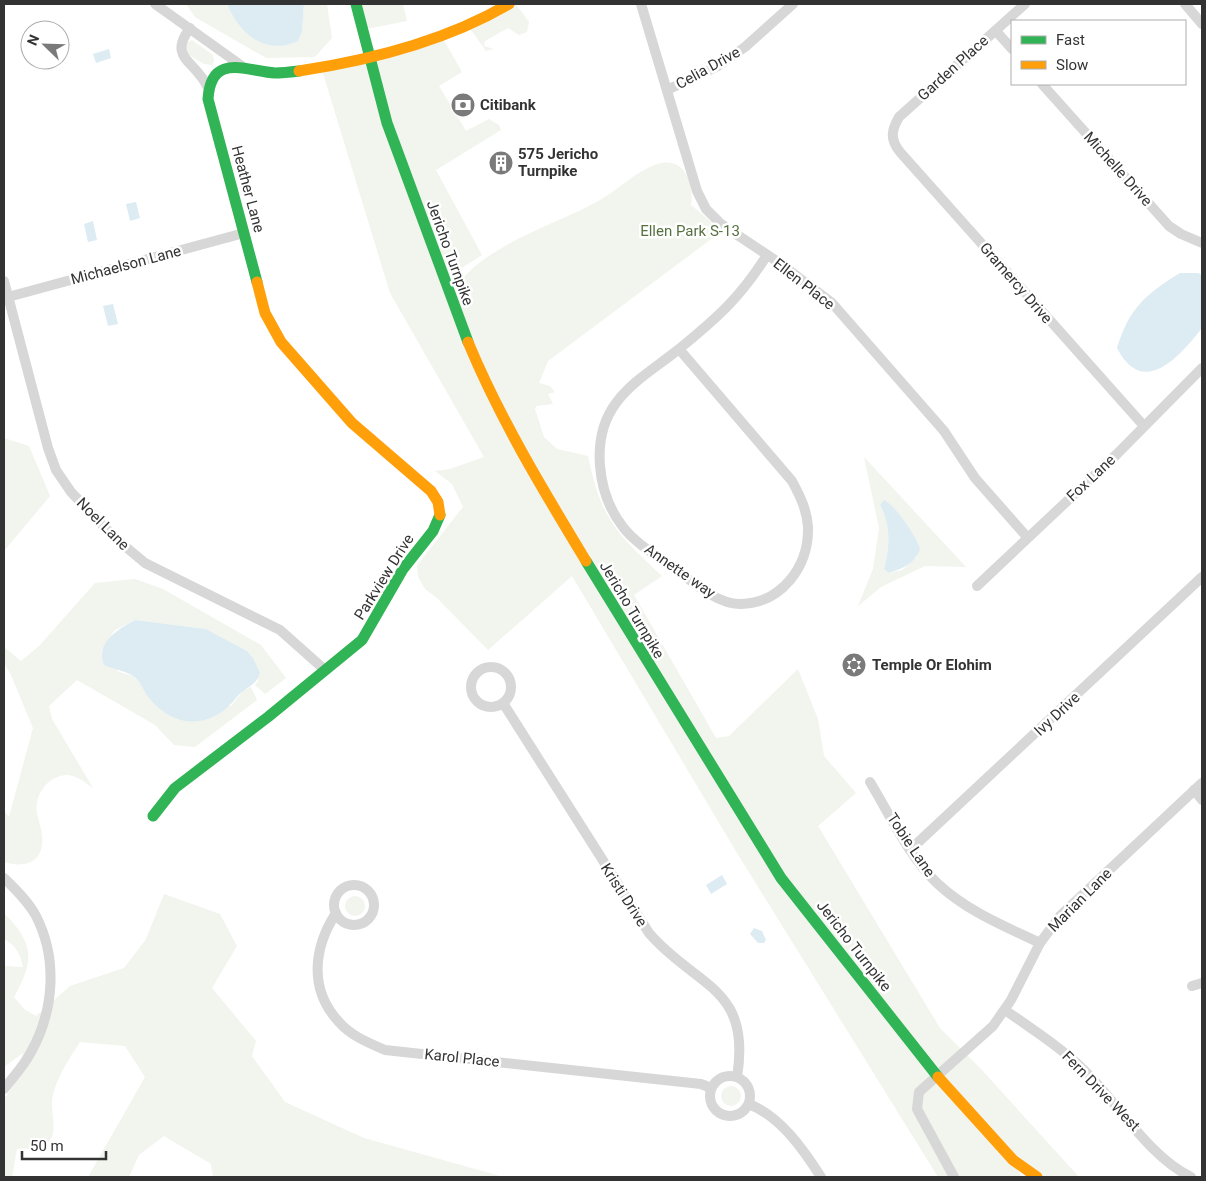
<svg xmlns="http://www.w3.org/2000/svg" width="1206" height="1181" viewBox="0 0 1206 1181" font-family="Roboto,sans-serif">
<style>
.green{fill:#f1f5ed;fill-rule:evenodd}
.water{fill:#ddebf3}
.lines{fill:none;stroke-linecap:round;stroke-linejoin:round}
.street{stroke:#d7d7d7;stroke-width:10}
.fast{stroke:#30b455;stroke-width:11}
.slow{stroke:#ff9f0a;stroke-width:11}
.labels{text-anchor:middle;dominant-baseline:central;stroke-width:5;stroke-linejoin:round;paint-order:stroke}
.street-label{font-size:15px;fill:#333;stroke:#fff}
.poi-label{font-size:15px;font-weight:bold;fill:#333;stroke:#fff;text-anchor:start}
.park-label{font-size:15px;fill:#56703f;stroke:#fff}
</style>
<rect width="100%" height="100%" fill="#fff"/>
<g class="green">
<path d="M 186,4 L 227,4 C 238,33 267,55 298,41 L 302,32 L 304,4 L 327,4 L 332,38 L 315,57 L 266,58 L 195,17 Z"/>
<polygon points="356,4 403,4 407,21 361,30"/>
<polygon points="516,4 529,22 527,32 519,35 508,28 485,41 484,46 494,49 486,51 469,27"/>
<path d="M 442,37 L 462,72 L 439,86 L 466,131 L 489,119 L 499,125 L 501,130 L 436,170 L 482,255 L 443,280 L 450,294 C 457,285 464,276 473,268 C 509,237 559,223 600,200 C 620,189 639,168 662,163 C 686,159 694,186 691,205 L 722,231 L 548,361 L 539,383 L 550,386 L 555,392 L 548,394 L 553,404 L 536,406 L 535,409 L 544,437 L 557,449 L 588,456 C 601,519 616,533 662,576 L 634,595 L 716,738 L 729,736 L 798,669 L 818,719 L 824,756 L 856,793 L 818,826 L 940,1028 L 980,1068 L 1079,1177 L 1039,1177 L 1013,1161 L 1022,1177 L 938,1177 L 737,853 L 572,576 L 488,650 L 437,598 L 425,589 L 418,577 L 417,565 L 463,507 L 452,484 L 435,471 L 450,469 L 484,457 L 390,293 L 322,70 Z"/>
<polygon points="192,40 213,55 214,61 212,65 204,64 186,53 186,43"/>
<polygon points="4,438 29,446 50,496 4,551"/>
<path d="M 864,457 L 966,567 L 925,566 L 881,587 L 858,606 L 873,569 L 879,528 ZM 887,502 L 913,534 L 917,557 L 902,570 L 889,573 L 884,569 C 890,547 891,525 880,505 Z"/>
<path d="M 135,579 L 163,589 L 261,645 L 286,678 L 265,694 L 255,685 L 258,681 L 253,658 L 247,651 L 206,629 L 134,620 L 114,631 L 101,652 L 119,672 L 133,676 L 143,686 L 148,697 L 231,706 L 243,691 L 251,687 L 257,700 L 195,747 L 174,745 L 155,725 L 77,680 L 49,706 L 52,719 L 93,788 C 81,779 70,770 55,778 C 46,782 39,792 37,802 C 35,812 39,820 41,829 C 47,858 31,870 4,862 L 4,811 L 9,817 L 33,728 L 11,675 L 4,663 L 4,647 L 21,661 L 39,646 L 95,583 Z"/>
<path d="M 164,894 L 220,914 L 237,946 L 212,988 L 256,1041 L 252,1056 L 285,1102 L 364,1138 L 504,1177 L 213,1177 L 211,1164 L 164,1136 L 139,1155 L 129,1177 L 88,1177 L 145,1077 L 125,1046 L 80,1042 C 69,1059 54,1081 52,1102 C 51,1117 60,1135 44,1146 C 35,1151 26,1147 17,1149 L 12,1177 L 4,1177 L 4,1099 L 16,1082 L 23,1053 L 4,1067 L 4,966 L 23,967 C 20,953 16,946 4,939 L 4,913 C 34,944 35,959 14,997 L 24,1009 L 36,1016 L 70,986 L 124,968 L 146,939 Z"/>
<circle cx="355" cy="906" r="10"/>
<circle cx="731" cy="1096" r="10"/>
</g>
<g class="water">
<path d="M 227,4 L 304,4 L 302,32 L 298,41 C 266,56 239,34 227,4 Z"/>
<polygon points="109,49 111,58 96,63 93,54"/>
<polygon points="136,202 140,218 130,221 126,204"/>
<polygon points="93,221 97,240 88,242 84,224"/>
<path d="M 1180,273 L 1198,273 L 1202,275 L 1202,328 C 1180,356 1143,399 1117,348 C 1129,308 1146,294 1180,273 Z"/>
<polygon points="113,304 118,324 108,326 103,306"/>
<path d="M 884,500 C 895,505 917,537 920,549 C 915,564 903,568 889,573 L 884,569 C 890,547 891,525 880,505 Z"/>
<path d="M 135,620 L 206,629 L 247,651 L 253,658 L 260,673 C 256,686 246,687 237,697 C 212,729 175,730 149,698 C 143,691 142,682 133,676 C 126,671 113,669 104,665 C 95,643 118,629 135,620 Z"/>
<polygon points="722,875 727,884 711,894 706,885"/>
<polygon points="754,928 762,931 766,940 764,943 758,943 750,934"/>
</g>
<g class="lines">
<g class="street">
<polyline points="155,4 242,66"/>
<polyline points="641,4 697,191 706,209 721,224 781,264 832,303 944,431 975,478 1027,537"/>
<path d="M 1025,4 L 899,117 C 891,131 890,139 900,152 L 1144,426"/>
<polyline points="1185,4 1202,24"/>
<path d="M 190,28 C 167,59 196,60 208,88"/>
<polyline points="996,31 1012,49"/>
<polyline points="1042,84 1169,226 1181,234 1202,243"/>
<polyline points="667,90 718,66 745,47 793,4"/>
<polyline points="4,281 48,448 56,470 71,492 114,537 145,563 280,630 325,670"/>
<polyline points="8,297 244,233"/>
<path d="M 679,349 C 658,366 632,381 616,403 C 590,438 597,494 623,527 C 635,543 656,555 673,567 C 692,581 717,605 741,604 C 782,603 809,566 808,527 C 807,510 800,496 792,481 L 679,349 C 717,318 740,298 767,255"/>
<polyline points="977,586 1117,454 1202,368"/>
<circle cx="491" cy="687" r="20"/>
<path d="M 503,703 L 649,933 C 695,987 752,986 737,1077"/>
<path d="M 870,782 C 890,815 909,857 938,884 C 967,911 1004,926 1040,943"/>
<polyline points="1194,790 1202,800"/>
<polyline points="911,849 1202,577"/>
<path d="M 4,878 C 15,889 28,901 36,916 C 58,959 54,1011 31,1052 C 24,1066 13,1077 4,1089"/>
<circle cx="354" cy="905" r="20"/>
<path d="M 336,913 C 314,947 308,989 339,1022 C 351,1036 369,1043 385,1050 L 701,1084 L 711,1088"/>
<polyline points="1192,986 1202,983"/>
<path d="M 1005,1010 C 1032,1029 1060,1047 1084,1070 C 1118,1103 1148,1156 1191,1177"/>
<circle cx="730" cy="1096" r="20"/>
<path d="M 749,1104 C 781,1117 803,1149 821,1177"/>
<polyline points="954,1177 917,1109 919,1092 993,1026 1011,1000 1040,943 1060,916 1202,783"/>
</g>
<g class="fast">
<polyline points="356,4 387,123 468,342"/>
<path d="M 257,282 L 208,99 C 211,52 246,71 275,73 C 283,73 291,72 299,71"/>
<polyline points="586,561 781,878 938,1077"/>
<polyline points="153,816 175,788 268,717 362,640 403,569 433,531 440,515"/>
</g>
<g class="slow">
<path d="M 299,71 C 372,60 446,41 509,4"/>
<polyline points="257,282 265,313 281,342 352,423 431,491 438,502 440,515"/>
<path d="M 468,342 C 500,419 543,490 586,561"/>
<polyline points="938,1077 1013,1160 1037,1177"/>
</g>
</g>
<defs>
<symbol id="bank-disc" viewBox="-11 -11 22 22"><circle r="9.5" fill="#7a7a7a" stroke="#fff"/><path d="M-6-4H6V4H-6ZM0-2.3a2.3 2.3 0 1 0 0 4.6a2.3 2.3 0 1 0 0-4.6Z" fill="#fff"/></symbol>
<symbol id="building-disc" viewBox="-11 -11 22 22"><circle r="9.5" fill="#7a7a7a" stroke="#fff"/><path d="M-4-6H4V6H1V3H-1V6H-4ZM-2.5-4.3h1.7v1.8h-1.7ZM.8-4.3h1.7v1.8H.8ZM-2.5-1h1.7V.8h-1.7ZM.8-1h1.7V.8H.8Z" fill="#fff"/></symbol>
<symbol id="synagogue-disc" viewBox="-11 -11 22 22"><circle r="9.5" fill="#7a7a7a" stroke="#fff"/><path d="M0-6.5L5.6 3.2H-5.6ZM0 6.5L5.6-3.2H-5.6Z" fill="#fff"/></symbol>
</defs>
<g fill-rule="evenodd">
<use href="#bank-disc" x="449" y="91" width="28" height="28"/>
<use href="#building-disc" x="487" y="149" width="28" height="28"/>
<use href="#synagogue-disc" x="840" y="651" width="28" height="28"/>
</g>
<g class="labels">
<g class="street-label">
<text transform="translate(708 68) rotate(-29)">Celia Drive</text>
<text transform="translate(953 68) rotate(-42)">Garden Place</text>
<text transform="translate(1118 169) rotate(48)">Michelle Drive</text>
<text transform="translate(248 189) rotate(75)">Heather Lane</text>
<text transform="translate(450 253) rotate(70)">Jericho Turnpike</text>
<text transform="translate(126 265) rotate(-15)">Michaelson Lane</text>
<text transform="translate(1016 283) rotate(49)">Gramercy Drive</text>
<text transform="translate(804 284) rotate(38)">Ellen Place</text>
<text transform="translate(1091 478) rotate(-43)">Fox Lane</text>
<text transform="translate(103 524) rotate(45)">Noel Lane</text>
<text transform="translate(680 571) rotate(35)">Annette way</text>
<text transform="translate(384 577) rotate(-58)">Parkview Drive</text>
<text transform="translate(632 610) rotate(59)">Jericho Turnpike</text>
<text transform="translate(1057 714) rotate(-43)">Ivy Drive</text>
<text transform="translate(911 845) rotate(56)">Tobie Lane</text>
<text transform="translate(624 895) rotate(57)">Kristi Drive</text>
<text transform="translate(1080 900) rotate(-45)">Marian Lane</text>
<text transform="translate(854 946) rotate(52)">Jericho Turnpike</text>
<text transform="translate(462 1058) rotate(6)">Karol Place</text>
<text transform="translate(1101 1091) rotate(46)">Fern Drive West</text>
</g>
<g class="poi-label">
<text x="480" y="105">Citibank</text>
<text x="518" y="154">575 Jericho<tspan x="518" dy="17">Turnpike</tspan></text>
<text x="872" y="665">Temple Or Elohim</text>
</g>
<g class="park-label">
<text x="690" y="231">Ellen Park S-13</text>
</g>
</g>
<rect width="1206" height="1181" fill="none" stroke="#333333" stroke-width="10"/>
<rect x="1011" y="20" width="175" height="65" fill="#ffffff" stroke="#adadad"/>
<rect x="1021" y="36" width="25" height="8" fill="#30b455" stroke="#adadad"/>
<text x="1056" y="45" font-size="15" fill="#333333">Fast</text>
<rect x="1021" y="61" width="25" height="8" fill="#ff9f0a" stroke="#adadad"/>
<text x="1056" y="70" font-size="15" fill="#333333">Slow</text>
<g transform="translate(45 45) rotate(293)"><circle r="24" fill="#ffffff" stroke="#adadad"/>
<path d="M0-4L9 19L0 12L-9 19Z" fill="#7a7a7a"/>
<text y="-8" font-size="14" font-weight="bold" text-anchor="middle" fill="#333333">N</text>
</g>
<path d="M22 1151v8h84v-8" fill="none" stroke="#333333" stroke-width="2.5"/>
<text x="30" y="1151" font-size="15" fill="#333333" stroke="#ffffff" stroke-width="4" paint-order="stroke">50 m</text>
</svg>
